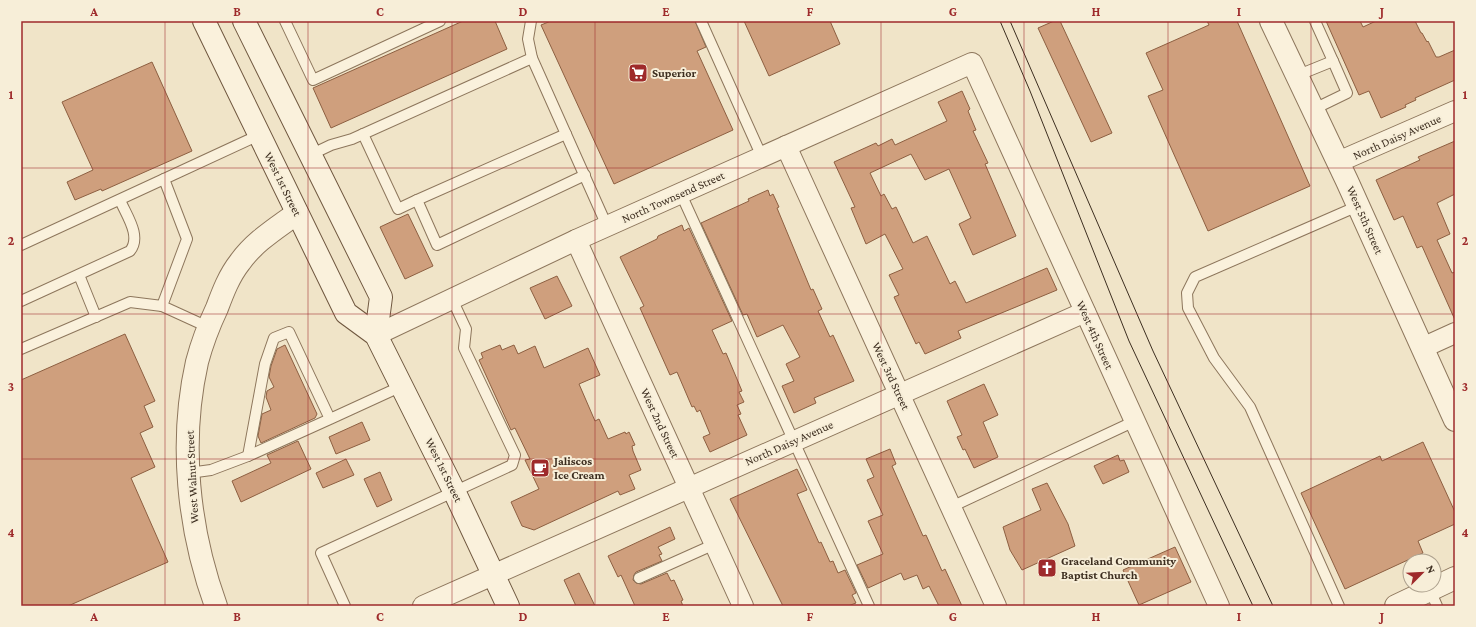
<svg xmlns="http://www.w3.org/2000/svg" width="1476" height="627" viewBox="0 0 1476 627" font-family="'Crimson Pro',serif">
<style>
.building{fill:#cf9f7d;stroke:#8d5f41}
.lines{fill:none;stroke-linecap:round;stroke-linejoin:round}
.service-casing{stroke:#8d765c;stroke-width:12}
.minor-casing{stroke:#8d765c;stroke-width:22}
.tertiary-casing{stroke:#8d765c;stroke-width:24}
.secondary-casing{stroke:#6f573f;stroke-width:24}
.service{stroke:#faf1dc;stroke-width:10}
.minor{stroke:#faf1dc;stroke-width:20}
.tertiary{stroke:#faf1dc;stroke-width:22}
.secondary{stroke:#faf1dc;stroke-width:22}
.tram{stroke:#3d2e20;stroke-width:1}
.grid{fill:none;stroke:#9e2a2b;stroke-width:1;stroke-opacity:0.55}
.labels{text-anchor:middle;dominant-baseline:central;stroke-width:4;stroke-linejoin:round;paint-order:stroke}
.poi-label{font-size:12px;font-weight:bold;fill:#3d2e20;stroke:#f7eed8;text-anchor:start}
.street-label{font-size:12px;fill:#3d2e20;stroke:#f7eed8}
.neatline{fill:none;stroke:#9e2a2b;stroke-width:1.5}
.grid-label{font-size:13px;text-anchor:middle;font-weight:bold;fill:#9e2a2b}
</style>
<rect width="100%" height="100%" fill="#f0e4c8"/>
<g class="building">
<polygon points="463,21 495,21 507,49 331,128 313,88"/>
<polygon points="551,21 695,21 706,47 697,51 733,130 614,184 541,25"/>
<polygon points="744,21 830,21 840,44 769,76"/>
<polygon points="1054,21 1060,21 1112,133 1091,142 1038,28"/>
<polygon points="1207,21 1237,21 1310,186 1208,231 1148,96 1163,90 1146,53 1209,25"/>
<polygon points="1326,21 1360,21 1363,27 1376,21 1415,21 1421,33 1422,33 1427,42 1428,41 1436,57 1439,57 1455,50 1455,80 1415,98 1416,100 1405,105 1406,107 1381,118 1369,91 1359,95"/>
<polygon points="152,62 192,151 102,191 101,189 75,200 67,182 93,170 62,102"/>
<polygon points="962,91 970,109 968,111 976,130 973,131 988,163 985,164 1016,236 973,255 959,224 971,218 949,169 925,180 911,154 870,173 881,196 884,194 892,209 896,207 913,243 927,236 950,284 955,281 966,303 1047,268 1057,290 958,331 961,338 925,354 919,342 916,344 894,297 899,295 889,275 903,269 885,234 866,244 851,208 855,207 834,162 876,143 878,146 892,139 895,145 947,121 938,102"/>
<polygon points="1455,141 1455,194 1437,203 1450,234 1437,240 1452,273 1455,272 1455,320 1422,246 1417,248 1403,216 1394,220 1376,180 1420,160 1418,157"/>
<polygon points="768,190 770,196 773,194 779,207 777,208 811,290 813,289 822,309 818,311 830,337 833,335 854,381 814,398 816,403 794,413 782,386 794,381 786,364 800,357 783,325 757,337 747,314 743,315 701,223 749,201 748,199"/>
<polygon points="408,214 433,266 405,279 380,227"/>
<polygon points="682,225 684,231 689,228 732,321 712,330 723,354 726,353 742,391 739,392 744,402 737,405 741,414 738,415 747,435 710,452 703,437 710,434 700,410 697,412 694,406 692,407 677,372 670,375 640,308 644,306 620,257 657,239 658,236"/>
<polygon points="557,276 572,306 545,319 530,288"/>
<polygon points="125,334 155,401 144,406 153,427 140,433 155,467 131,478 168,562 68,606 21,606 21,380"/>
<polygon points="285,345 317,414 315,418 261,443 258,436 262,414 271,410 266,397 267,391 274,387 269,377 271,366 277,349"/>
<polygon points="500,345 502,350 514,345 518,354 535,346 544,368 588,348 600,375 579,384 595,421 599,419 608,439 625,432 626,434 629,432 635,445 632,446 633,451 641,470 629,475 635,489 620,495 618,491 534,530 522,526 511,502 539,489 525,460 530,459 515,428 511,430 479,360 483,358 481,353"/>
<polygon points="984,384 998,415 983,422 998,457 974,468 965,449 963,450 957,437 962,435 947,401"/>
<polygon points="362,422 370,440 336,454 329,437"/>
<polygon points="298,441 311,469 241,502 232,481 271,463 267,455"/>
<polygon points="1423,442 1455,512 1455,524 1418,541 1423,553 1345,589 1301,493 1380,456 1382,461"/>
<polygon points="890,449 896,464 892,466 923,536 926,535 942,571 945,569 962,606 939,606 929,586 923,589 917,575 904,580 901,573 868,588 857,565 883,554 868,521 883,515 867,480 874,477 866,459"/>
<polygon points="1118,455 1120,461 1124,460 1129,472 1103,484 1094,466"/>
<polygon points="346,459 354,475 323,488 316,473"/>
<polygon points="797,469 807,490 797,494 819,543 821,542 830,562 833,561 838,573 845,570 856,593 852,595 856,603 848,606 783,606 730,499"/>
<polygon points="380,472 392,500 377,507 364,479"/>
<polygon points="1047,483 1068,524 1075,546 1022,570 1010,550 1003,527 1041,510 1032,489"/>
<polygon points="670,527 675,539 658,547 662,554 659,555 662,561 636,572 634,575 633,580 636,583 641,584 667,573 671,581 674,580 683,600 681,601 683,606 635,606 621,575 618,577 608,556"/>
<polygon points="1175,547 1191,582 1139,605 1123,570"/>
<polygon points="579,573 595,606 576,606 564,580"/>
</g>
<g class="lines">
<defs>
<g id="service">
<polyline points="285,21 313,80 440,21"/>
<polyline points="531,21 528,39 532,58"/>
<polyline points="701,21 762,157"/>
<polyline points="1296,76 1333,61 1315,21"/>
<polyline points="1312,110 1347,93 1333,61"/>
<polyline points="363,134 398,209 417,200 437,245 585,175"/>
<polyline points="310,155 331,145 352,139 532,58 607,226"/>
<polyline points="681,194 869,606"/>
<polyline points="417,200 566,134"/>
<polyline points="21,245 164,179"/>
<polyline points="79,275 96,317"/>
<path d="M 21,301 L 130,251 C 142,236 126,215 120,200"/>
<polyline points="208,327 162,306 187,239 164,179 259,135"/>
<polyline points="21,349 130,302 162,306"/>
<polyline points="330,419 248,456 265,364 274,338 289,332 330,419 402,386"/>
<polyline points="189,473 211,470 248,456"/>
<polyline points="951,507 1135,421"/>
<polyline points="639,578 715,544"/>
<polyline points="1430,590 1437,606"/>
<polyline points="345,606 321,553 512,465 515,455 464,348 466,329 452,299"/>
<polyline points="1339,606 1250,407 1214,358 1188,308 1187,293 1195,277 1358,206"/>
</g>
<g id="minor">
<polyline points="786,146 996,606"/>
<polyline points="1338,162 1455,111"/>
<polyline points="576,240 743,606"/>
<polyline points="376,335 576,240 972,63 1219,606"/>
<polyline points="1422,348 1455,333"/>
<polyline points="423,606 1085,312"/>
</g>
<g id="tertiary">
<polyline points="1271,21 1347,181 1455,420"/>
<path d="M 216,606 C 188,529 179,442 197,362 C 202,343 209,325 217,308 C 223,292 229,276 240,262 C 255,241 277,228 297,213"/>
<polyline points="1396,606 1455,578"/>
</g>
<g id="secondary">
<polyline points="204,21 346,313 376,335 455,493 508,606"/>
<polyline points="244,21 381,297 376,335"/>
</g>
</defs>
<use href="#service" class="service-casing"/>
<use href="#minor" class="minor-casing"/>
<use href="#tertiary" class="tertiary-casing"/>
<use href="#secondary" class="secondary-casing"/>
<use href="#service" class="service"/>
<use href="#minor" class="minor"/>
<use href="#tertiary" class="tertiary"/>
<use href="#secondary" class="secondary"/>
<g class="tram">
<polyline points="1000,21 1030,91 1129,341 1253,606"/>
<polyline points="1010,21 1153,351 1273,606"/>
</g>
</g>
<path class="grid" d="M 165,21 L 165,606M 308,21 L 308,606M 452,21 L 452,606M 595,21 L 595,606M 738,21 L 738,606M 881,21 L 881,606M 1024,21 L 1024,606M 1168,21 L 1168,606M 1311,21 L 1311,606M 21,168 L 1455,168M 21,314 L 1455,314M 21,459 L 1455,459"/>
<defs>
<symbol id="supermarket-square" viewBox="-11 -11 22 22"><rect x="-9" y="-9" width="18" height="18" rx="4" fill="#9e2a2b" stroke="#f7eed8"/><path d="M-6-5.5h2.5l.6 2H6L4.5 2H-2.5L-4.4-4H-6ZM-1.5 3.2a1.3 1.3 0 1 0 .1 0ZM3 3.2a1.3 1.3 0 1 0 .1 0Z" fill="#fff"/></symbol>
<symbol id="cafe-square" viewBox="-11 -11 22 22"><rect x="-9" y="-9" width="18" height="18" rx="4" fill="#9e2a2b" stroke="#f7eed8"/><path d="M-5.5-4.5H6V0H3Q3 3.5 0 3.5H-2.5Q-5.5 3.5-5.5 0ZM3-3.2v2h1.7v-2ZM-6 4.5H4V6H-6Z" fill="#fff"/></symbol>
<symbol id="church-square" viewBox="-11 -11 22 22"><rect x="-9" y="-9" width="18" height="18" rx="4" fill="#9e2a2b" stroke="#f7eed8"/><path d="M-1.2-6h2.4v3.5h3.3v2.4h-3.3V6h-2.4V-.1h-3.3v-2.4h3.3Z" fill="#fff"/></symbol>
</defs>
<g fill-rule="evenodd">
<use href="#supermarket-square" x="627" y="62" width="22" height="22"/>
<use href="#cafe-square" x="529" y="457" width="22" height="22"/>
<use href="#church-square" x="1036" y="557" width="22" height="22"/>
</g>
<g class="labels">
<g class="poi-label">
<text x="652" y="73">Superior</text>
<text x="554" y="461">Jaliscos<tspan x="554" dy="14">Ice Cream</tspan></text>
<text x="1061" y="561">Graceland Community<tspan x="1061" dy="14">Baptist Church</tspan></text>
</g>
<g class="street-label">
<text transform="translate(1397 137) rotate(-24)">North Daisy Avenue</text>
<text transform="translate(283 184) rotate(64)">West 1st Street</text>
<text transform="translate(673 197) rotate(-24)">North Townsend Street</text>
<text transform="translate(1365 220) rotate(66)">West 5th Street</text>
<text transform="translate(1095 335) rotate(66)">West 4th Street</text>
<text transform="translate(891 376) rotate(65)">West 3rd Street</text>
<text transform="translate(660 423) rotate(65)">West 2nd Street</text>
<text transform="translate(789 443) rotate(-24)">North Daisy Avenue</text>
<text transform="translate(444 470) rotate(64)">West 1st Street</text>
<text transform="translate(192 477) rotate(-93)">West Walnut Street</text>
</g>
</g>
<rect width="1476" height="627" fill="none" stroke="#f7eed8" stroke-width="44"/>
<g transform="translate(1422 573) rotate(66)"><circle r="19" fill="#f7eed8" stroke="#ada18e"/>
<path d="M0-3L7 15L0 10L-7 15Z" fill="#9e2a2b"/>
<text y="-6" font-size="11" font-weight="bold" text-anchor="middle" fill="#3d2e20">N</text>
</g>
<rect x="22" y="22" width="1432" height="583" class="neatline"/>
<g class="grid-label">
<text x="94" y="16">A</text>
<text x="237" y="16">B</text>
<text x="380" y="16">C</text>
<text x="523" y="16">D</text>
<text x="666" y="16">E</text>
<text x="810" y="16">F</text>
<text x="953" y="16">G</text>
<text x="1096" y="16">H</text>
<text x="1239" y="16">I</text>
<text x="1382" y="16">J</text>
<text x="11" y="99">1</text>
<text x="1465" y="99">1</text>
<text x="11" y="245">2</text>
<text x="1465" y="245">2</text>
<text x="11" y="391">3</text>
<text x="1465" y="391">3</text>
<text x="11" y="537">4</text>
<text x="1465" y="537">4</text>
<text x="94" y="621">A</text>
<text x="237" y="621">B</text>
<text x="380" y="621">C</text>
<text x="523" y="621">D</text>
<text x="666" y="621">E</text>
<text x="810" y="621">F</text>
<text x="953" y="621">G</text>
<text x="1096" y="621">H</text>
<text x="1239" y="621">I</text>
<text x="1382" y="621">J</text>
</g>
</svg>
